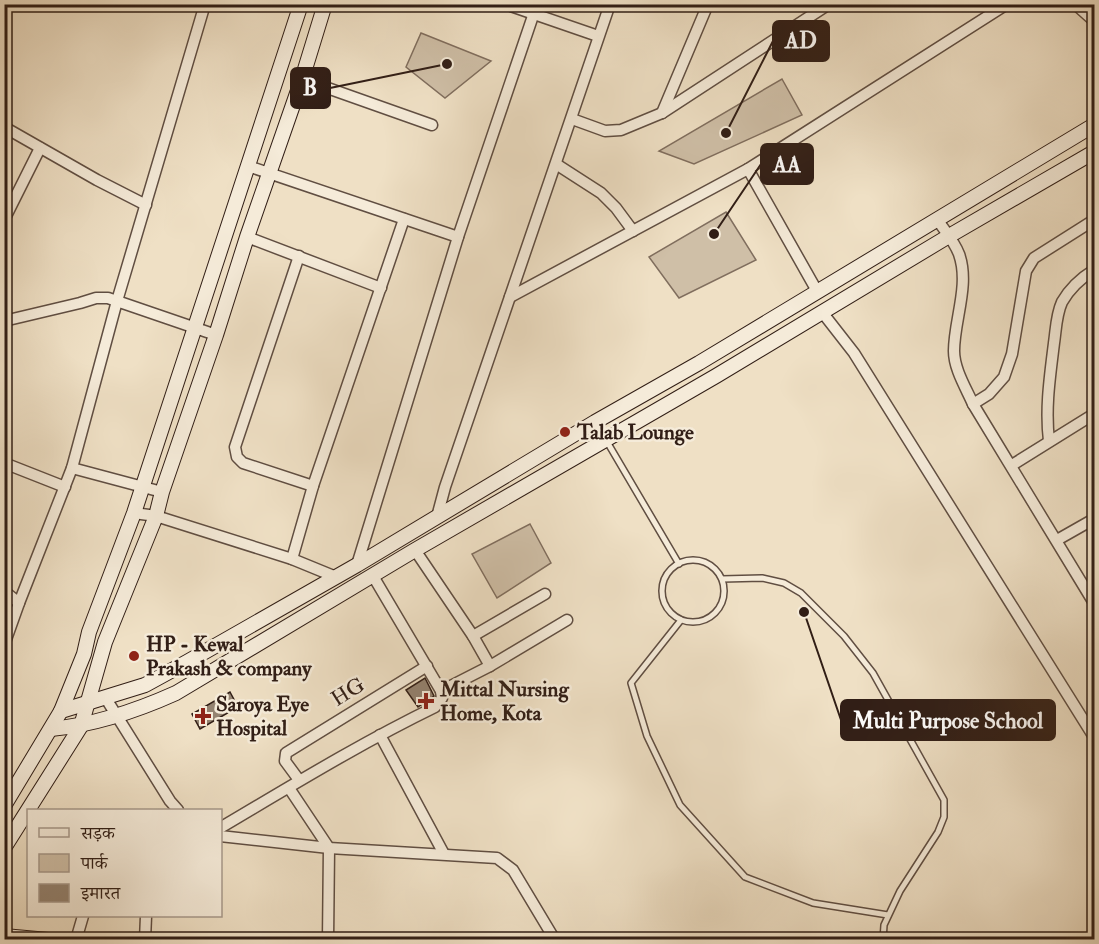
<svg xmlns="http://www.w3.org/2000/svg" width="1099" height="944" viewBox="0 0 1099 944" font-family="'IM FELL Double Pica','Noto Serif Devanagari',serif">
<style>
.green{fill:#cfbfa7;stroke:#806e5e;stroke-width:1.5}
.building{fill:#948371;stroke:#311e16;stroke-width:1.5}
.lines{fill:none;stroke-linecap:round;stroke-linejoin:round}
.lane-casing{stroke:#604e42;stroke-width:8}
.street-casing{stroke:#604e42;stroke-width:13}
.secondary-casing{stroke:#311e16;stroke-width:16}
.lane{stroke:#f5ebd9;stroke-width:5}
.street{stroke:#f5ebd9;stroke-width:10}
.secondary{stroke:#f5ebd9;stroke-width:14}
.poi-dot{fill:#8f2418;stroke:#f5ebd9;stroke-width:2}
.labels{text-anchor:middle;dominant-baseline:central;stroke-width:5;stroke-linejoin:round;paint-order:stroke}
.poi-label{font-size:21px;font-weight:bold;fill:#311e16;stroke:#f5ebd9;text-anchor:start}
.street-label{font-size:21px;fill:#311e16;stroke:#f5ebd9}
.leader{fill:none;stroke:#311e16;stroke-width:2}
.callout-dot{fill:#311e16;stroke:#f5ebd9;stroke-width:2}
.callout{fill:#311e16;stroke:#311e16;stroke-width:2}
.callout-label{font-size:22px;text-anchor:middle;font-weight:bold;fill:#fff}
</style>
<rect width="100%" height="100%" fill="#efe0c5"/>
<filter id="stains"><feTurbulence type="fractalNoise" baseFrequency=".00333" numOctaves="4"/><feColorMatrix values="0 0 0 0 .2 0 0 0 0 .09 0 0 0 0 .02 0 0 0 .5 -.17"/></filter>
<radialGradient id="worn" r=".72"><stop offset=".6" stop-color="#630" stop-opacity="0"/><stop offset="1" stop-color="#630" stop-opacity=".3"/></radialGradient>
<g class="green">
<polygon points="421,33 491,61 445,98 406,67"/>
<polygon points="782,79 802,115 694,164 659,151"/>
<polygon points="726,212 756,260 679,298 649,257"/>
<polygon points="530,524 551,563 497,598 472,554"/>
</g>
<g class="building">
<polygon points="425,678 434,696 418,707 406,690"/>
<polygon points="230,692 238,707 200,729 192,714"/>
</g>
<g class="lines">
<defs>
<g id="lane">
<polyline points="596,423 679,564"/>
<circle cx="693" cy="591" r="31"/>
<polyline points="722,579 762,578 784,583 801,593 844,636 873,673 944,800 944,817 938,832 900,891 884,925 883,940"/>
<polyline points="681,620 631,683 647,736 680,805 745,877 813,903 888,915"/>
</g>
<g id="street">
<polyline points="505,4 598,36"/>
<polyline points="1075,4 1094,21"/>
<polyline points="302,79 432,125"/>
<polyline points="662,113 708,4"/>
<polyline points="572,119 605,131 621,130 662,113 829,4"/>
<polyline points="4,127 97,180 146,205"/>
<polyline points="556,164 601,193 616,208 633,231"/>
<polyline points="248,166 458,237"/>
<polyline points="748,169 817,291"/>
<path d="M 937,219 C 944,230 954,241 959,254 C 970,285 954,320 954,351 C 954,369 966,388 973,404 L 1094,603"/>
<polyline points="4,220 40,148"/>
<polyline points="247,237 381,288"/>
<polyline points="299,256 235,447 237,457 243,463 313,486"/>
<polyline points="510,297 748,169 1007,4"/>
<polyline points="822,312 854,353 1094,737"/>
<polyline points="4,321 80,303 96,298 108,298 216,335"/>
<polyline points="973,404 989,394 1004,377 1012,354 1026,271 1034,258 1094,220"/>
<path d="M 1049,441 C 1045,408 1050,376 1054,343 C 1056,330 1056,315 1062,302 C 1070,288 1081,278 1094,270"/>
<polyline points="4,463 65,487"/>
<polyline points="1012,465 1094,414"/>
<polyline points="72,468 162,492"/>
<polyline points="134,513 156,516 292,559 336,577"/>
<polyline points="437,517 445,487 610,4"/>
<polyline points="1057,540 1094,519"/>
<polyline points="415,550 473,636 490,666"/>
<polyline points="292,559 313,486 404,219"/>
<polyline points="357,565 458,237 537,4"/>
<polyline points="4,591 19,603"/>
<polyline points="473,636 545,594"/>
<polyline points="4,645 19,603 72,468 117,301 205,4"/>
<polyline points="441,691 490,666 567,620"/>
<polyline points="105,697 170,801 178,810"/>
<polyline points="380,735 444,854"/>
<polyline points="299,780 285,761 286,753 427,666"/>
<polyline points="289,788 329,848 328,940"/>
<path d="M 220,828 C 291,786 361,743 435,707 L 442,698 L 441,691 L 373,576"/>
<polyline points="220,836 329,848 497,858 513,870 555,940"/>
<polyline points="76,940 83,916"/>
<polyline points="145,940 146,916"/>
</g>
<g id="secondary">
<polyline points="61,711 145,685 187,662 357,565 595,422 699,363 1094,125"/>
<path d="M 51,729 C 94,725 136,711 176,693 L 415,550 L 716,376 L 949,236 L 1094,152"/>
<polyline points="4,806 61,711 84,654 89,632 134,513 301,4"/>
<polyline points="4,848 81,726 105,642 156,516 162,492 216,335 247,237 302,79 325,4"/>
<polyline points="4,936 48,940"/>
</g>
</defs>
<use href="#lane" class="lane-casing"/>
<use href="#street" class="street-casing"/>
<use href="#secondary" class="secondary-casing"/>
<use href="#lane" class="lane"/>
<use href="#street" class="street"/>
<use href="#secondary" class="secondary"/>
</g>
<g class="poi-dot">
<circle cx="565" cy="432" r="6"/>
<circle cx="134" cy="656" r="6"/>
<path d="M423 692h6v6h6v6h-6v6h-6v-6h-6v-6h6z"/>
<path d="M200 707h6v6h6v6h-6v6h-6v-6h-6v-6h6z"/>
</g>
<g class="labels">
<g class="poi-label">
<text x="577" y="432">Talab Lounge</text>
<text x="146" y="644">HP - Kewal<tspan x="146" dy="24">Prakash &amp; company</tspan></text>
<text x="440" y="689">Mittal Nursing<tspan x="440" dy="24">Home, Kota</tspan></text>
<text x="216" y="704">Saroya Eye<tspan x="216" dy="24">Hospital</tspan></text>
</g>
<g class="street-label">
<text transform="translate(348 692) rotate(-32)">HG</text>
</g>
</g>
<path class="leader" d="M726 133L773 41M447 64L330 88M714 234L761 164M804 612L841 720"/>
<g class="callout-dot">
<circle cx="726" cy="133" r="6"/>
<circle cx="447" cy="64" r="6"/>
<circle cx="714" cy="234" r="6"/>
<circle cx="804" cy="612" r="6"/>
</g>
<g class="callout">
<rect x="773" y="21" width="56" height="40" rx="6"/>
<rect x="291" y="68" width="39" height="40" rx="6"/>
<rect x="761" y="144" width="52" height="40" rx="6"/>
<rect x="841" y="700" width="214" height="40" rx="6"/>
</g>
<g class="callout-label">
<text x="801" y="48">AD</text>
<text x="310" y="95">B</text>
<text x="787" y="172">AA</text>
<text x="948" y="728">Multi Purpose School</text>
</g>
<rect width="1099" height="944" fill="none" stroke="#efe0c5" stroke-width="24"/>
<rect x="6" y="6" width="1087" height="932" fill="none" stroke="#311e16" stroke-width="3"/>
<rect x="12" y="12" width="1075" height="920" fill="none" stroke="#311e16" stroke-width="1.5"/>
<rect x="27" y="809" width="195" height="108" fill="#f5ebd9" stroke="#a7998b" stroke-width="1.5"/>
<rect x="39" y="828" width="30" height="9" fill="#f5ebd9" stroke="#a7998b" stroke-width="1.5"/>
<text x="81" y="839" font-size="18" fill="#311e16">सड़क</text>
<rect x="39" y="854" width="30" height="18" fill="#cfbfa7" stroke="#a7998b" stroke-width="1.5"/>
<text x="81" y="869" font-size="18" fill="#311e16">पार्क</text>
<rect x="39" y="884" width="30" height="18" fill="#948371" stroke="#a7998b" stroke-width="1.5"/>
<text x="81" y="899" font-size="18" fill="#311e16">इमारत</text>
<rect width="100%" height="100%" filter="url(#stains)"/>
<rect width="100%" height="100%" fill="url(#worn)"/>
</svg>
